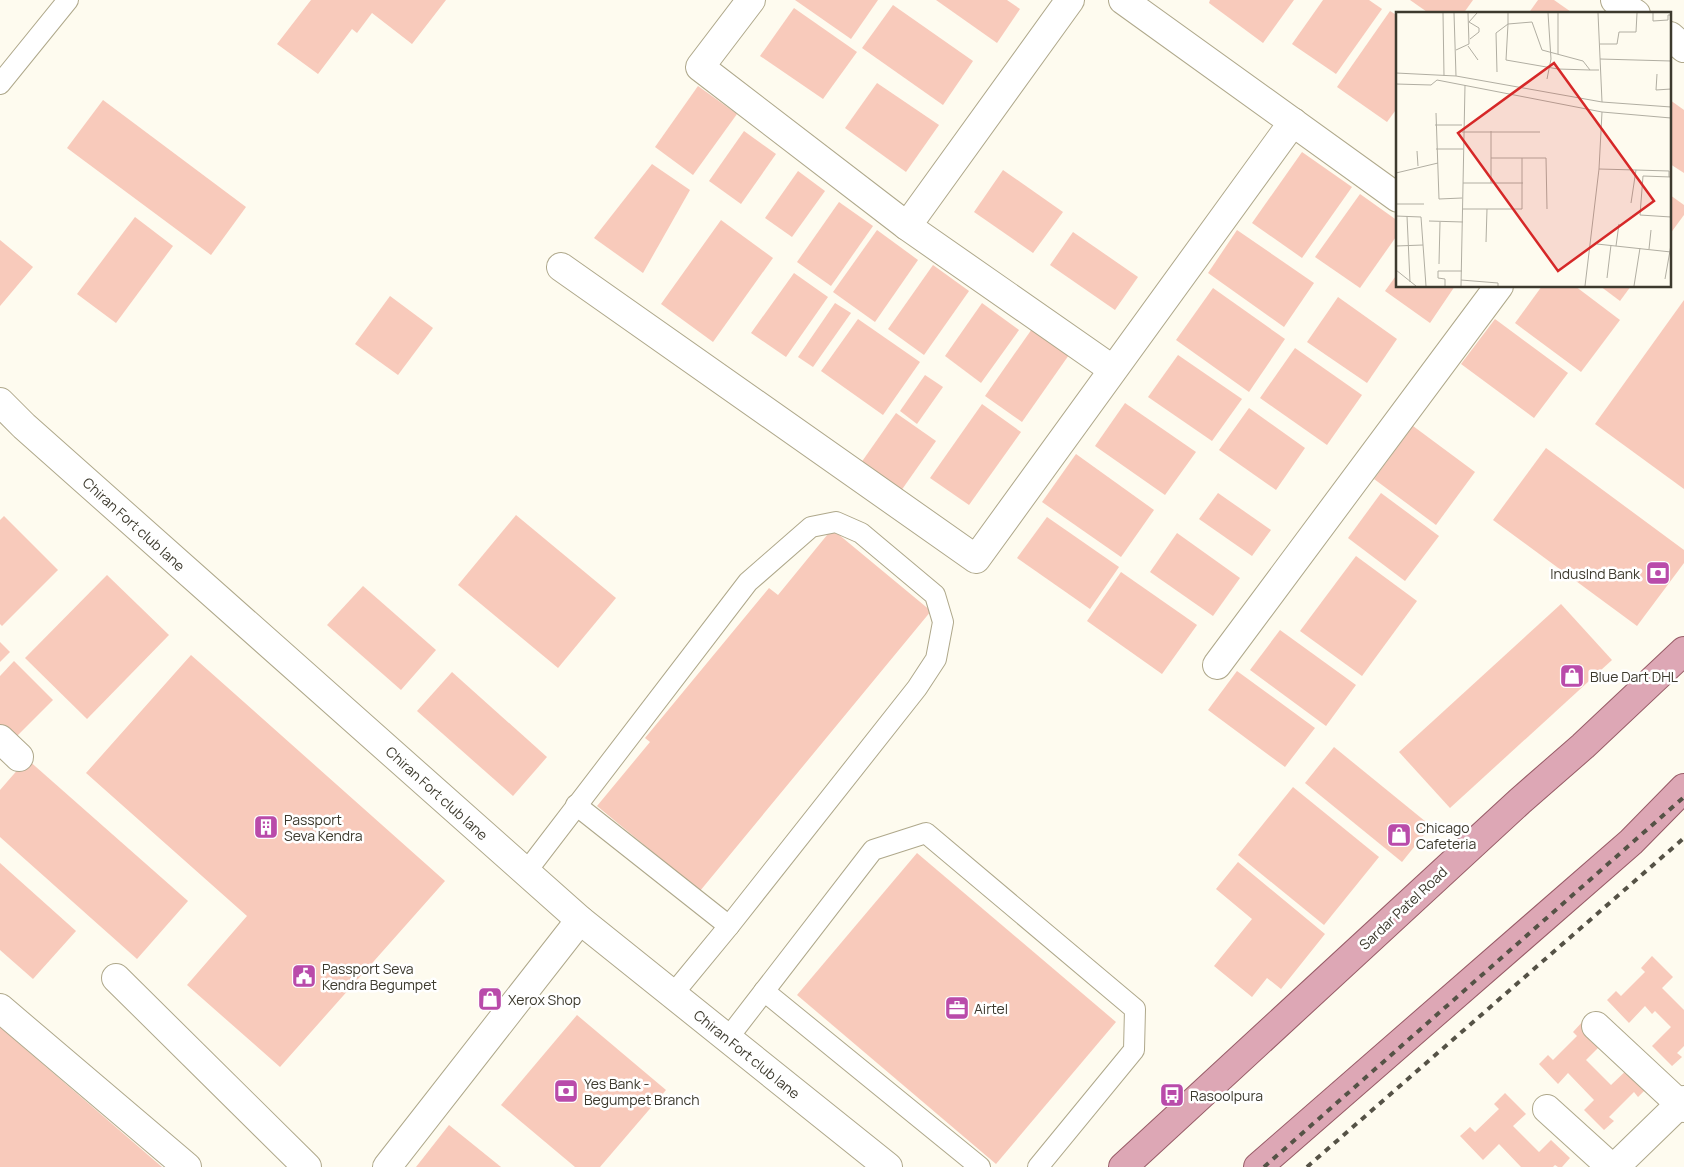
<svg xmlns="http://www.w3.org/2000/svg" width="1684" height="1167" viewBox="0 0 1684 1167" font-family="Manrope,sans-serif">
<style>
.building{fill:#f8cabb}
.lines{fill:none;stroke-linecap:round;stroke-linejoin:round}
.lane-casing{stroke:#afa88b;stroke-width:22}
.street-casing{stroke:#afa88b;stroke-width:30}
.primary-casing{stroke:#975b66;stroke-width:30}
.lane{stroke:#fff;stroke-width:20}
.street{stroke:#fff;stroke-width:28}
.primary{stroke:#dda7b5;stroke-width:28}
.rail{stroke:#555246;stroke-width:4;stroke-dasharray:6 6;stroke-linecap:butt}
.labels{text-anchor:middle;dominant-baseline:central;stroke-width:5;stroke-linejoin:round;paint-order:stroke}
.street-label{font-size:14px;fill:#3d3a2e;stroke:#fff}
.poi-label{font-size:14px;fill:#3d3a2e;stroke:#fff;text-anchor:start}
.inset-road{fill:none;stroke:#b1aea2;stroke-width:1}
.view{fill:#d62828;fill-opacity:0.15;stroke:#d62828;stroke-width:2.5}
.inset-edge{fill:none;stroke:#3d3a2e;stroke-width:2.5}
</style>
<rect width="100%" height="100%" fill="#fefbef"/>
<g class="building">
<polygon points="311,0 446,0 412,44 372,13 357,33 352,29 318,74 277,44"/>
<polygon points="795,0 878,0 851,39"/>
<polygon points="936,0 1007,0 1020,9 997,43"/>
<polygon points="1210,0 1294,0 1263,43 1209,3"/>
<polygon points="1323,0 1369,0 1382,9 1336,74 1292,44"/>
<polygon points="1410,0 1473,0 1463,14 1430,14"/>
<polygon points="1538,0 1554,0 1574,14 1528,14"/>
<polygon points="893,5 973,61 943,105 862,48"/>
<polygon points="794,8 857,52 823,99 760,56"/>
<polygon points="1390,11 1398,16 1398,107 1387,122 1337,87"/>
<polygon points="877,83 939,125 906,172 845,128"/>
<polygon points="698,86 737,114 693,175 655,147"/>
<polygon points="103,100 246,207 211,255 67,148"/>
<polygon points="1670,100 1684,110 1684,173 1670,164"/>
<polygon points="744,131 776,154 741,204 709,181"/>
<polygon points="1302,152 1352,187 1302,258 1252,223"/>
<polygon points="652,164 690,190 643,273 594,238"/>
<polygon points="1003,170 1063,212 1033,253 974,212"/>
<polygon points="798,171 825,191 792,237 765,218"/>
<polygon points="1360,194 1398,221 1398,234 1360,288 1315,257"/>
<polygon points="1670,195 1684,205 1684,215 1670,234"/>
<polygon points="839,202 873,226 831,286 797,262"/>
<polygon points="135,217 173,246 116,323 77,294"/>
<polygon points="721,220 773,258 713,342 661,304"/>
<polygon points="877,230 918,260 875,322 833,292"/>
<polygon points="1237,230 1314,283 1284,327 1208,273"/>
<polygon points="1073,232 1138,277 1115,310 1050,265"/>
<polygon points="0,240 33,267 0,306"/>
<polygon points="933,265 969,291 924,355 888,329"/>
<polygon points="794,273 828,297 786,357 751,333"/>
<polygon points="1398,273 1398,286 1455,286 1430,323 1385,291"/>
<polygon points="1542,286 1575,286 1620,320 1581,372 1515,323"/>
<polygon points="1600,286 1631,286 1620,301"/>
<polygon points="1213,288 1285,339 1249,392 1176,340"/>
<polygon points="390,296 433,328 398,375 355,344"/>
<polygon points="1338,297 1397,339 1367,383 1307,342"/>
<polygon points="1684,300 1684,489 1595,424"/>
<polygon points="835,303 851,313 813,367 798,357"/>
<polygon points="982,303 1019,330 981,383 945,356"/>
<polygon points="858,319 920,362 883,415 821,371"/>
<polygon points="1495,319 1568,373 1534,418 1461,364"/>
<polygon points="1034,326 1071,352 1022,422 985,396"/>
<polygon points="1295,348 1362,395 1327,445 1260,398"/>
<polygon points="1178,355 1242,399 1212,441 1148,397"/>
<polygon points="925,375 943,387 917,424 900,411"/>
<polygon points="1125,403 1196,452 1165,495 1095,446"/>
<polygon points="982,404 1021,432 969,505 930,478"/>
<polygon points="1249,408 1305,448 1276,490 1219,450"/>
<polygon points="896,413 936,441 896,498 856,470"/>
<polygon points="1413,426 1475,472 1436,525 1374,479"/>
<polygon points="1546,448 1684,550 1684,563 1637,626 1493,520"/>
<polygon points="1076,454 1154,510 1121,557 1042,502"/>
<polygon points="1218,493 1271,530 1252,556 1199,519"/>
<polygon points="1381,493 1439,536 1405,581 1348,538"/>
<polygon points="516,515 616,598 558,668 458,585"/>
<polygon points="4,516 58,570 2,626 0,624 0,520"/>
<polygon points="1047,517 1119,567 1090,609 1017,558"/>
<polygon points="832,529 931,611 700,891 597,806 650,742 645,738 769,588 778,595"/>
<polygon points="1177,533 1240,578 1213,616 1150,572"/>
<polygon points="1356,556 1417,601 1362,676 1300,631"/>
<polygon points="1121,572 1197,625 1162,674 1087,621"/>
<polygon points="107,575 169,635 87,719 25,658"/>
<polygon points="363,586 436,650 401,690 327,625"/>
<polygon points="1561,604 1612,660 1450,808 1399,752"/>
<polygon points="1280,630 1356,685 1326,726 1250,670"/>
<polygon points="0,642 10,652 0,662"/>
<polygon points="191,655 445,881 280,1067 187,985 247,916 86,773"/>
<polygon points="14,661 53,700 10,743 0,733 0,676"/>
<polygon points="1237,671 1315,728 1285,767 1208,710"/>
<polygon points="452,672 547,757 513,796 417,711"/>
<polygon points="1334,747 1431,826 1402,862 1305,783"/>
<polygon points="27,759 188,901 137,959 0,837 0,790"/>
<polygon points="1293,787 1379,857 1324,925 1238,855"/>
<polygon points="917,853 1116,1022 996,1164 797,995"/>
<polygon points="1238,862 1325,934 1281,989 1267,978 1252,997 1214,966 1252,919 1216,889"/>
<polygon points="0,863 76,931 33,979 0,950"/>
<polygon points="1652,956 1673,977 1662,988 1684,1010 1684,1046 1677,1053 1682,1057 1672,1066 1652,1046 1671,1027 1655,1011 1652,1014 1645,1006 1629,1023 1607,1000 1616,991 1621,996 1645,972 1641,968"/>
<polygon points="577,1015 666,1090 600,1167 575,1167 501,1105"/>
<polygon points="1584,1020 1604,1042 1586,1060 1611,1085 1630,1067 1649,1086 1638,1097 1634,1092 1609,1117 1614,1121 1604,1130 1584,1110 1594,1100 1568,1073 1558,1084 1539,1064 1548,1055 1553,1060 1577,1036 1573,1032"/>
<polygon points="0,1027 162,1167 0,1167"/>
<polygon points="1505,1093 1526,1114 1513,1126 1539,1152 1551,1140 1570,1158 1562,1167 1558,1167 1555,1165 1553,1167 1521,1167 1499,1144 1483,1160 1460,1136 1470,1127 1475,1132 1499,1109 1494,1104"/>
<polygon points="449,1125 501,1167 416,1167"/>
</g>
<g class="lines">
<defs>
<g id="lane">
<polyline points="0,84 68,0"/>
<polyline points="576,805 729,926"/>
<polyline points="526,872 748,582 811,527 836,522 861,533 935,595 943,622 936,659 917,688 729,926 673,994"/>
<polyline points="764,991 980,1167"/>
<polyline points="728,1038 873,850 926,833 1135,1009 1134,1050 1038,1167"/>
</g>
<g id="street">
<polyline points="751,0 700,67 907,226 1112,369"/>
<polyline points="1123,0 1398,198"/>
<polyline points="1615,0 1636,14"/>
<polyline points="1670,36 1684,48"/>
<polyline points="907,226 1070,0"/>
<polyline points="561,267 976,559 1293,122"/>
<polyline points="0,402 24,426 580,920 888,1167"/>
<polyline points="1217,665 1499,286"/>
<polyline points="0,739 19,757"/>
<polyline points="116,978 307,1167"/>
<polyline points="0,1008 187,1167"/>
<polyline points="1596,1026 1684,1108"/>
<polyline points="1547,1109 1611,1167"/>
<polyline points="387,1167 580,920"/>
<polyline points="1615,1167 1684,1100"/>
</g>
<g id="primary">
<polyline points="1123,1167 1520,801 1583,746 1684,651"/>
<polyline points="1258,1167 1631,842 1684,788"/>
</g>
</defs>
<use href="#lane" class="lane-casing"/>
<use href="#street" class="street-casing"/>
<use href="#primary" class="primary-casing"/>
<use href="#lane" class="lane"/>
<use href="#street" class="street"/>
<use href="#primary" class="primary"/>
<g class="rail">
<polyline points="1264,1167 1684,797"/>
<polyline points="1307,1167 1684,838"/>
</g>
</g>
<defs>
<symbol id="bank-square" viewBox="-11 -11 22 22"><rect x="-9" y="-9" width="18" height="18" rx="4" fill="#b94baa" stroke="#fff"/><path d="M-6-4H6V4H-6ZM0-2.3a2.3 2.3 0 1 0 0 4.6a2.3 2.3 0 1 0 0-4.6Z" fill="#fff"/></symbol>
<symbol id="shop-square" viewBox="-11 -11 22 22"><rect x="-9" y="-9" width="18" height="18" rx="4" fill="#b94baa" stroke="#fff"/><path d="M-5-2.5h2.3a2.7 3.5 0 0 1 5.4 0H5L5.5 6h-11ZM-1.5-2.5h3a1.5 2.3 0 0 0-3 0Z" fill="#fff"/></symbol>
<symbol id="building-square" viewBox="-11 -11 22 22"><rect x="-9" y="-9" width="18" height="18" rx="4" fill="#b94baa" stroke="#fff"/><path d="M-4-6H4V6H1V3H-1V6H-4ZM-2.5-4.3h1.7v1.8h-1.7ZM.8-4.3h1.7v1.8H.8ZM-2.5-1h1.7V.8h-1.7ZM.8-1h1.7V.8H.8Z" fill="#fff"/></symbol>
<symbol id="civic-square" viewBox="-11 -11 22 22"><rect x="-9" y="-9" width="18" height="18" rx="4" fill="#b94baa" stroke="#fff"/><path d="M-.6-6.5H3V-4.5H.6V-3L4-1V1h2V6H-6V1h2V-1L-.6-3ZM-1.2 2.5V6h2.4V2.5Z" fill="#fff"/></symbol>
<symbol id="office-square" viewBox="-11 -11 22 22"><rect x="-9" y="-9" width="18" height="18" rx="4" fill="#b94baa" stroke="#fff"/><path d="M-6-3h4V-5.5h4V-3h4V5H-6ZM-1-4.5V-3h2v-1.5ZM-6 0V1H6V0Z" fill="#fff"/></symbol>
<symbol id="bus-square" viewBox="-11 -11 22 22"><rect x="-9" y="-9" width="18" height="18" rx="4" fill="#b94baa" stroke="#fff"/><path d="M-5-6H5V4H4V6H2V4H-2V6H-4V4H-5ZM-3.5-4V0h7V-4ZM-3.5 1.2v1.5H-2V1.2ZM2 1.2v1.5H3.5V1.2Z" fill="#fff"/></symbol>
</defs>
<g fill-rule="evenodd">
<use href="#bank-square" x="1644" y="559" width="28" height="28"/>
<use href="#shop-square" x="1558" y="662" width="28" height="28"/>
<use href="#building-square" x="252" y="813" width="28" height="28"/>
<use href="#shop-square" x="1385" y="821" width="28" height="28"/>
<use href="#civic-square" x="290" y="962" width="28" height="28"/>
<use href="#shop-square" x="476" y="985" width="28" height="28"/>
<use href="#office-square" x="943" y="994" width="28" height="28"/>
<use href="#bank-square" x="552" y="1077" width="28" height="28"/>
<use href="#bus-square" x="1158" y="1081" width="28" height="28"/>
</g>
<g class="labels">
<g class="street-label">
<text transform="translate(134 524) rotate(42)">Chiran Fort club lane</text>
<text transform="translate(437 793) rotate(42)">Chiran Fort club lane</text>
<text transform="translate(1403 908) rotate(-43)">Sardar Patel Road</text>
<text transform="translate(747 1054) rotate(39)">Chiran Fort club lane</text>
</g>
<g class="poi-label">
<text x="1640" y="573" text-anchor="end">IndusInd Bank</text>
<text x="1590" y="676">Blue Dart DHL</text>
<text x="284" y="819">Passport<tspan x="284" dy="16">Seva Kendra</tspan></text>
<text x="1416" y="827">Chicago<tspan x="1416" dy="16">Cafeteria</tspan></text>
<text x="322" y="968">Passport Seva<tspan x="322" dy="16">Kendra Begumpet</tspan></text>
<text x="508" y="999">Xerox Shop</text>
<text x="974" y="1008">Airtel</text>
<text x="584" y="1083">Yes Bank -<tspan x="584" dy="16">Begumpet Branch</tspan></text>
<text x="1190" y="1095">Rasoolpura</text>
</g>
</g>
<g transform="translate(1396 12)">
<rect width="275" height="275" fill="#fefbef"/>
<path class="inset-road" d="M 47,1 L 48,64M 58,1 L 60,64M 162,1 L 162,42M 202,1 L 206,90M 257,1 L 257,9 L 272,8 L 272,3 L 275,3M 74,27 L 83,20 L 83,16 L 73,10 L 81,1M 204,32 L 221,32 L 223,20 L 240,20 L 241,1M 72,34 L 82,48M 60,38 L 73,32 L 72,1M 204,47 L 275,49M 194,58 L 187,49 L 146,38 L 136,10 L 112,12 L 110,48 L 162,57 L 194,58 L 203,58M 101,60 L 100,21 L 112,12 L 112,1M 0,61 L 60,64 L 206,90 L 275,95M 261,62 L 260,78 L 275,77M 151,67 L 155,47 L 152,1M 0,72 L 35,73 L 41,68 L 206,100 L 275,106M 40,101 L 43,187 L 66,186M 39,113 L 66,113M 95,119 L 95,171M 66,120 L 144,120M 40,137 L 67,137M 21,139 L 22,154M 95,146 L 150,146 L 151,197M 203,157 L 240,158 L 235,191M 240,158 L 273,159 L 273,165M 0,161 L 42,151M 275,165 L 247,164 L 244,203 L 275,205M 67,171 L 127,171M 0,192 L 28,192M 67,197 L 126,197 L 126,146M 0,204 L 25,205 L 30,274M 11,204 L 14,270M 33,209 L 67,210M 90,230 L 91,197M 201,232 L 275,240M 0,234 L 27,233M 220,234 L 223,212M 253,237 L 255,218M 43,252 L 44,210M 0,258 L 20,274M 211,266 L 215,233M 269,267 L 275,233M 65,268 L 102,271 L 102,274M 49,274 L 49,267 L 42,266 L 42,259 L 66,259M 65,274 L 69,73M 189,274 L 203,157 L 206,100M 238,274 L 244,236"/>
<path class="view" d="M 158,51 L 258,189 L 162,259 L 62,121 Z"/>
<rect width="275" height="275" class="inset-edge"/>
</g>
</svg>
